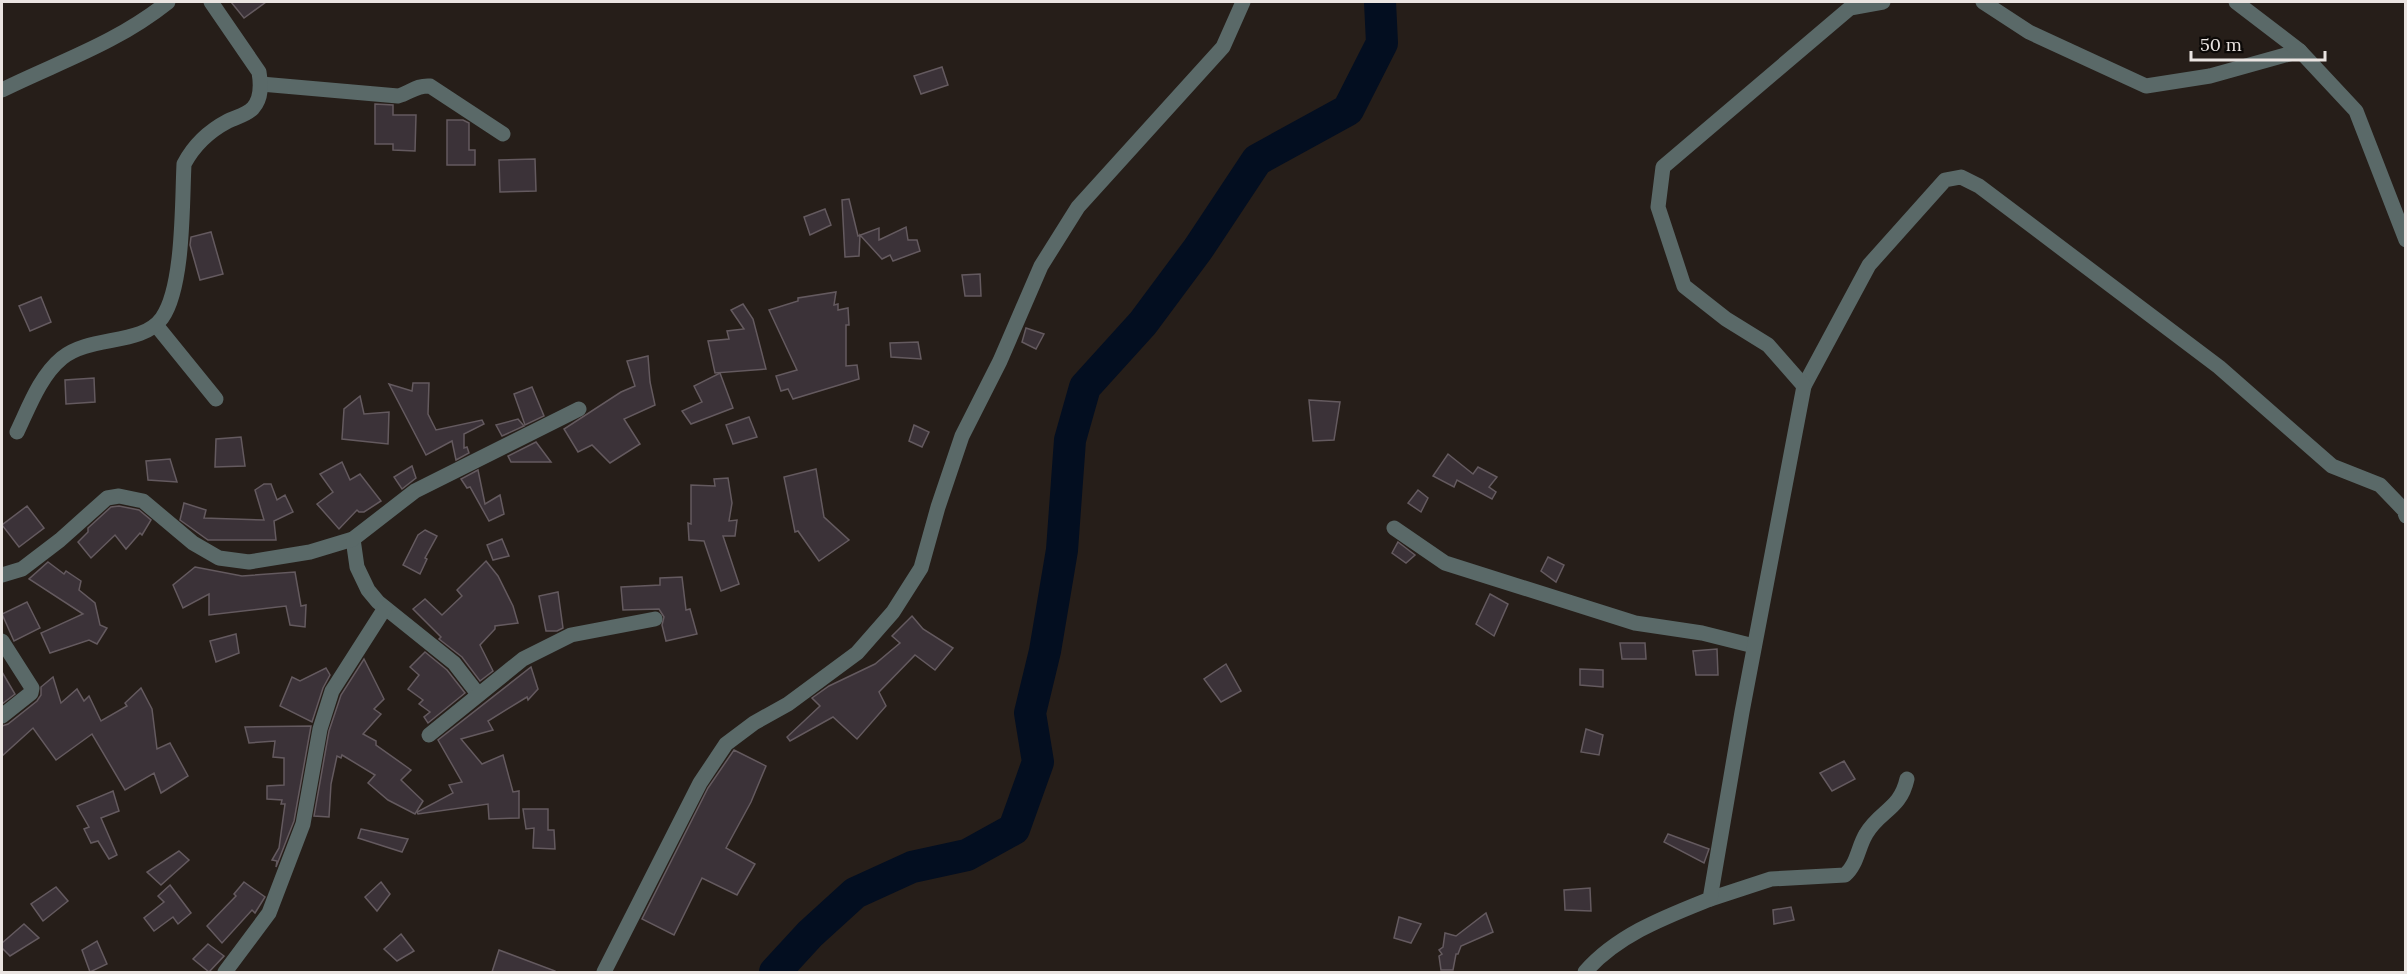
<svg xmlns="http://www.w3.org/2000/svg" width="2407" height="974" viewBox="0 0 2407 974" font-family="Lora,serif">
<style>
.lines{fill:none;stroke-linecap:round;stroke-linejoin:round}
.river{stroke:#030e20;stroke-width:32}
.building{fill:#3b3238;stroke:#645a5f;stroke-width:1.5}
.street{stroke:#5a6968;stroke-width:15}
</style>
<rect width="100%" height="100%" fill="#261e19"/>
<g class="lines">
<polyline class="river" points="775,972 810,934 855,893 912,867 967,855 1014,829 1038,762 1030,713 1045,651 1062,550 1070,440 1085,387 1143,323 1198,249 1257,160 1348,110 1382,43 1380,2"/>
</g>
<g class="building">
<polygon points="231,2 266,2 244,18"/>
<polygon points="942,67 948,85 921,94 914,76"/>
<polygon points="375,104 393,105 393,115 416,115 415,151 393,150 393,144 375,144"/>
<polygon points="447,120 463,120 469,123 469,150 475,150 475,165 447,165"/>
<polygon points="535,159 536,191 500,192 499,160"/>
<polygon points="849,199 858,236 879,228 879,240 906,227 908,240 917,240 920,251 893,261 890,255 882,259 860,235 859,256 845,257 842,200"/>
<polygon points="825,209 831,225 810,235 804,217"/>
<polygon points="211,232 223,274 200,280 190,245 191,237"/>
<polygon points="980,274 981,296 965,296 962,275"/>
<polygon points="836,292 834,305 838,304 838,310 848,308 849,325 846,325 846,366 857,365 859,379 793,399 788,389 781,391 776,376 797,370 769,310 798,301 798,298"/>
<polygon points="41,297 51,322 30,331 19,306"/>
<polygon points="743,304 753,319 766,369 715,373 708,341 729,339 727,331 744,329 731,310"/>
<polygon points="1026,328 1044,334 1036,349 1022,342"/>
<polygon points="918,342 921,359 891,357 890,343"/>
<polygon points="648,356 650,382 655,405 624,419 640,444 610,463 592,445 578,452 564,429 621,392 635,386 627,361"/>
<polygon points="720,373 733,408 691,424 682,411 702,402 694,386"/>
<polygon points="94,378 95,402 66,404 65,380"/>
<polygon points="413,383 429,383 428,414 436,430 482,420 484,424 464,434 464,448 467,447 469,453 456,460 452,441 426,455 389,384 412,391"/>
<polygon points="532,387 544,416 525,425 514,394"/>
<polygon points="360,396 364,414 389,412 388,444 342,439 344,409"/>
<polygon points="1309,400 1340,402 1334,440 1313,441"/>
<polygon points="749,417 757,437 733,444 726,425"/>
<polygon points="518,419 524,426 502,436 496,425"/>
<polygon points="914,425 929,432 922,447 909,441"/>
<polygon points="241,437 245,466 215,467 216,439"/>
<polygon points="536,442 551,462 511,462 508,456"/>
<polygon points="1448,454 1473,474 1478,467 1497,477 1489,487 1496,492 1492,499 1457,480 1454,487 1433,476"/>
<polygon points="170,459 177,482 148,480 146,461"/>
<polygon points="342,462 350,480 360,474 381,501 364,512 359,512 357,510 339,529 317,504 333,492 320,474"/>
<polygon points="412,466 416,478 402,489 394,477"/>
<polygon points="816,469 824,517 849,540 819,561 798,531 795,532 784,477"/>
<polygon points="478,470 485,504 500,495 504,514 489,521 470,487 467,488 461,479"/>
<polygon points="728,478 732,503 729,521 737,520 735,536 723,536 739,584 721,591 704,541 689,540 688,523 691,524 691,485 715,486 714,479"/>
<polygon points="264,484 271,484 277,500 285,495 293,512 274,521 276,540 208,540 180,520 184,503 206,510 204,518 264,520 255,490"/>
<polygon points="1418,490 1428,498 1421,512 1408,503"/>
<polygon points="27,506 44,528 19,547 2,525"/>
<polygon points="119,506 139,510 151,520 142,535 140,533 126,549 115,535 91,558 78,542 88,532 88,528 111,507"/>
<polygon points="425,530 437,536 425,558 427,559 420,574 403,565 418,535"/>
<polygon points="502,539 509,556 493,560 487,545"/>
<polygon points="1398,542 1415,555 1406,563 1392,553"/>
<polygon points="1548,557 1564,565 1556,582 1541,571"/>
<polygon points="486,561 498,576 513,606 518,623 495,626 495,629 480,645 493,671 480,681 462,657 439,639 441,637 413,609 425,599 442,615 462,596 457,590"/>
<polygon points="48,562 64,574 66,571 81,581 79,590 95,603 100,625 107,628 97,644 89,640 50,653 41,633 83,614 29,579"/>
<polygon points="195,567 242,576 295,572 301,606 306,605 305,627 290,625 286,606 209,615 209,594 183,608 173,585"/>
<polygon points="682,577 686,610 690,609 697,634 666,641 662,625 664,617 659,609 623,610 621,587 660,585 660,578"/>
<polygon points="558,592 563,628 557,631 546,631 539,596"/>
<polygon points="1490,594 1508,604 1494,636 1476,624"/>
<polygon points="27,602 40,628 14,641 2,614"/>
<polygon points="912,616 923,629 953,648 935,670 915,655 879,692 886,706 857,739 833,717 790,741 787,737 820,706 812,698 829,686 875,664 900,643 892,636"/>
<polygon points="236,634 239,653 216,662 210,641"/>
<polygon points="1620,643 1645,643 1646,659 1622,659"/>
<polygon points="1717,649 1718,675 1696,675 1693,651"/>
<polygon points="425,652 447,670 465,693 428,723 424,717 430,712 419,704 423,700 408,689 419,675 410,667"/>
<polygon points="364,659 384,699 374,709 381,714 363,734 376,741 376,745 411,770 401,780 423,801 415,814 388,800 368,783 375,775 342,755 341,758 337,756 331,784 329,817 314,816 329,731 341,695"/>
<polygon points="1226,664 1241,691 1221,702 1204,679"/>
<polygon points="531,667 538,689 528,700 527,697 488,721 493,730 461,739 482,764 503,755 513,792 519,791 519,818 489,819 488,804 418,814 417,812 453,793 449,785 462,782 438,740"/>
<polygon points="326,668 330,675 323,688 312,722 280,706 292,677 300,681"/>
<polygon points="1580,669 1603,670 1603,687 1580,685"/>
<polygon points="2,672 15,694 2,704"/>
<polygon points="53,677 61,703 77,689 84,701 89,696 101,721 127,706 125,703 141,688 152,709 157,749 170,743 188,776 161,793 154,773 125,790 92,734 56,760 33,728 2,756 2,726 8,724 37,701 41,695 41,687"/>
<polygon points="311,726 294,821 276,867 277,861 272,860 279,848 285,804 281,804 282,800 267,799 267,786 284,785 284,758 273,757 275,741 249,743 245,727"/>
<polygon points="1586,729 1603,735 1599,755 1581,752"/>
<polygon points="734,750 766,766 751,802 726,848 755,864 737,895 702,878 674,935 642,919 708,788"/>
<polygon points="1844,761 1855,779 1832,791 1820,773"/>
<polygon points="113,791 119,811 101,818 117,855 109,859 98,841 91,843 84,829 89,827 77,806"/>
<polygon points="523,809 548,809 548,830 554,830 555,849 533,848 534,828 526,829"/>
<polygon points="361,829 408,839 402,852 358,838"/>
<polygon points="1668,834 1709,849 1704,863 1664,842"/>
<polygon points="179,851 189,860 161,885 147,872"/>
<polygon points="244,882 265,897 255,913 252,910 222,943 207,926 236,896 234,894"/>
<polygon points="381,882 390,894 377,911 365,897"/>
<polygon points="170,885 191,913 178,924 173,917 154,931 144,918 164,902 158,896"/>
<polygon points="56,887 68,901 43,921 31,904"/>
<polygon points="1590,888 1591,911 1565,910 1564,890"/>
<polygon points="1791,907 1794,920 1774,924 1773,910"/>
<polygon points="1486,913 1493,932 1461,946 1458,954 1456,954 1453,970 1441,970 1439,956 1442,954 1439,950 1443,947 1445,933 1456,936"/>
<polygon points="1399,917 1421,924 1411,943 1394,938"/>
<polygon points="24,924 39,938 10,956 2,948 2,943"/>
<polygon points="401,934 414,951 397,961 384,949"/>
<polygon points="97,941 107,964 90,972 82,950"/>
<polygon points="208,944 224,956 209,972 193,959"/>
<polygon points="499,950 555,971 555,972 492,972"/>
</g>
<g class="lines">
<g class="street">
<polyline points="1983,2 2029,32 2146,86 2210,76 2300,51"/>
<polyline points="2236,2 2300,51 2356,111 2406,240"/>
<path d="M 261,84 L 398,96 C 410,93 416,85 430,86 L 503,134"/>
<path d="M 2,90 C 61,61 115,44 168,2"/>
<polyline points="156,325 216,399"/>
<polyline points="1804,386 1869,265 1945,180 1961,177 1979,186 2219,367 2332,466 2380,485 2404,510 2406,516"/>
<path d="M 17,432 C 29,407 40,376 62,358 C 90,335 142,346 162,318 C 184,287 182,202 184,164 C 194,145 209,131 228,121 C 236,117 247,115 253,108 C 262,98 261,84 259,72 L 211,2"/>
<polyline points="1394,528 1445,563 1635,623 1702,633 1754,646"/>
<polyline points="353,539 357,567 368,590 378,602 454,663 478,694"/>
<polyline points="2,575 22,569 60,540 107,498 119,496 143,501 193,543 219,558 249,562 310,552 353,539 415,491 579,409"/>
<polyline points="2,641 32,688 31,693 2,716"/>
<polyline points="429,735 523,659 571,635 655,619"/>
<path d="M 1710,899 L 1771,879 L 1845,875 C 1857,865 1858,847 1866,834 C 1880,810 1900,810 1907,779"/>
<polyline points="225,972 269,913 303,824 320,729 332,691 385,608"/>
<polyline points="604,972 700,783 726,744 754,723 788,704 857,653 893,612 921,568 938,507 962,436 1000,361 1041,266 1078,207 1223,47 1243,2"/>
<path d="M 1585,972 C 1617,935 1665,917 1710,899 L 1742,712 L 1804,386 L 1768,345 L 1726,319 L 1684,286 L 1658,207 L 1663,167 L 1850,8 L 1883,2"/>
</g>
</g>
<rect width="2407" height="974" fill="none" stroke="#eae4e1" stroke-width="6"/>
<path d="M2191 51v9h134v-9" fill="none" stroke="#eae4e1" stroke-width="3"/>
<text x="2200" y="51" font-size="18" fill="#eae4e1" stroke="#0c0907" stroke-width="4.5" paint-order="stroke">50 m</text>
</svg>
